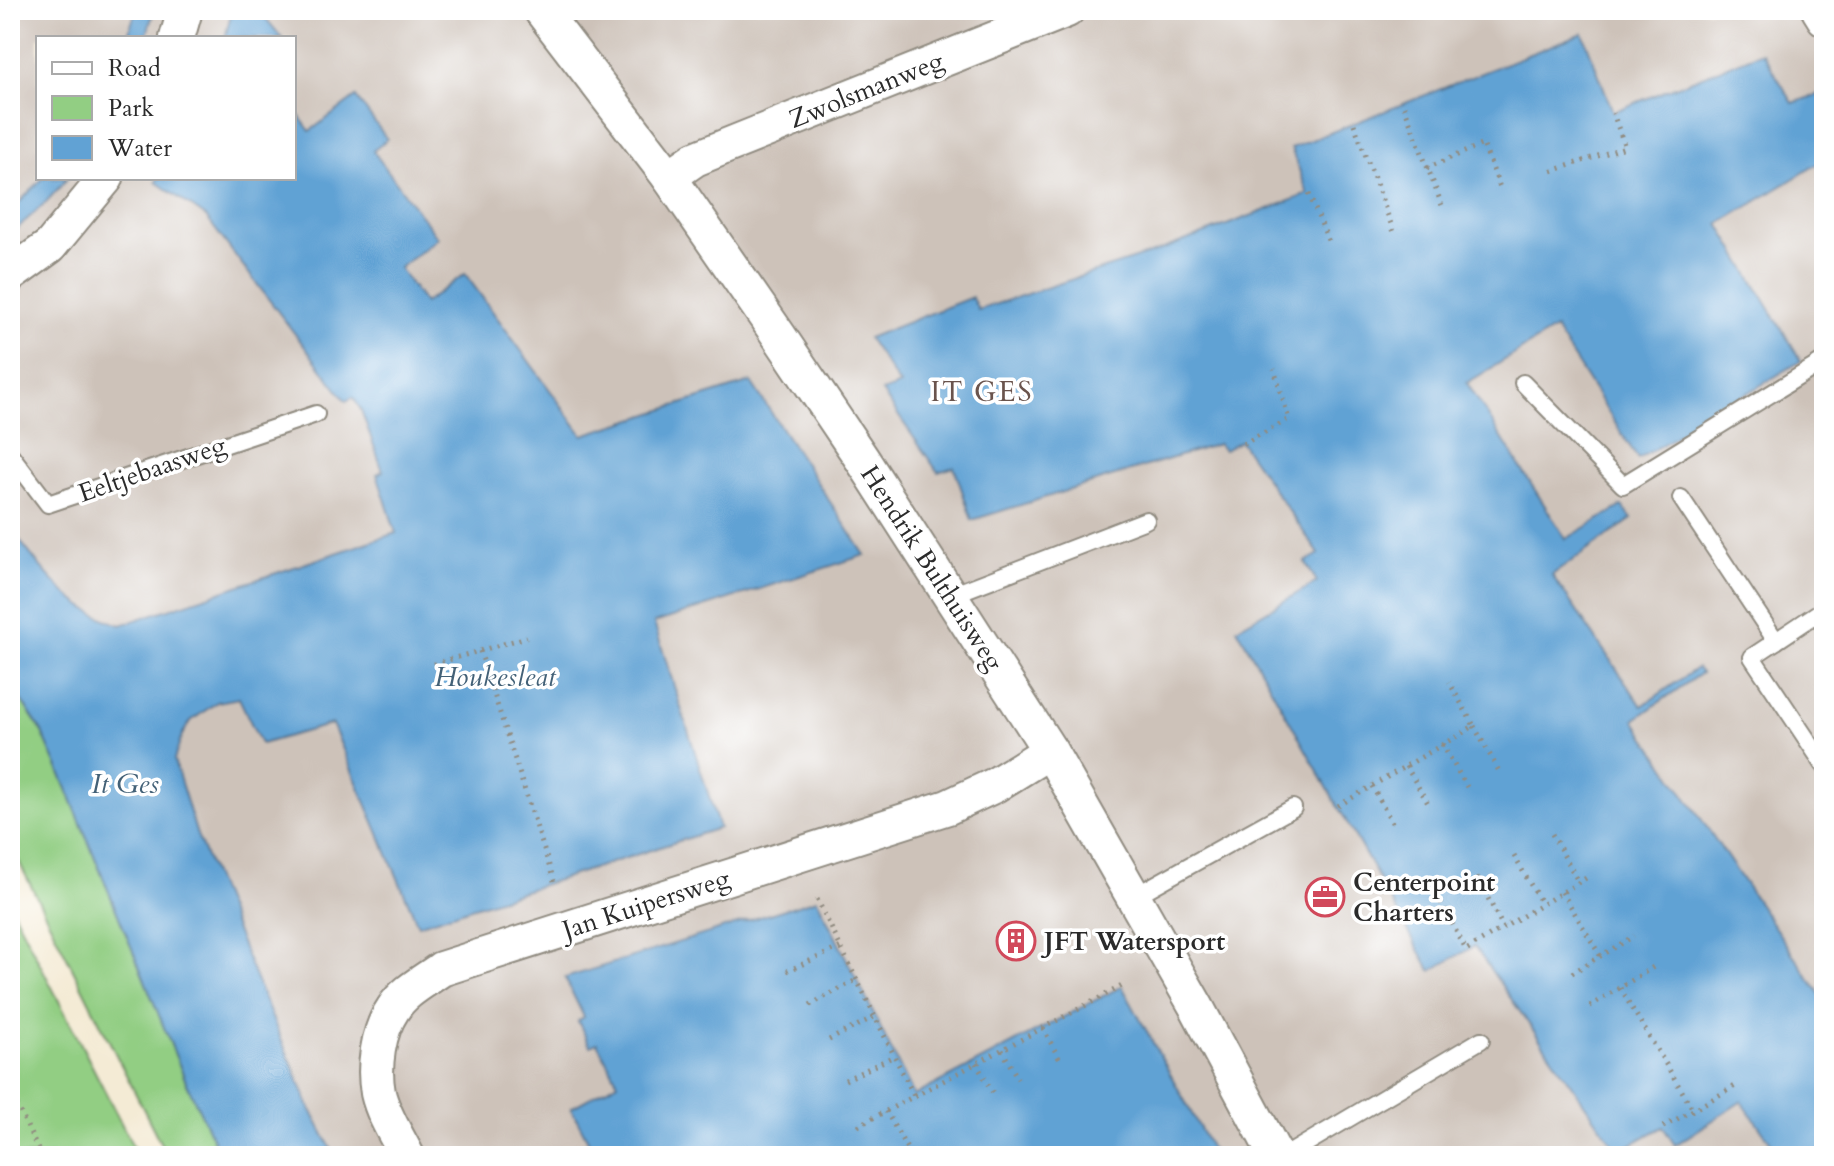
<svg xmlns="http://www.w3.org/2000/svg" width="1834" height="1166" viewBox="0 0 1834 1166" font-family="Cardo,serif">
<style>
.industrial{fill:#cdc2b9;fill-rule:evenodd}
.green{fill:#92ce83;stroke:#5e7c57;stroke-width:2}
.water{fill:#61a2d4;stroke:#466680;stroke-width:2}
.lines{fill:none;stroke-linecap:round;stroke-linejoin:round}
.lane-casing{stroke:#908b80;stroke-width:20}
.street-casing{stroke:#908b80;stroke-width:38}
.path{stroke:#908b80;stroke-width:5;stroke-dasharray:2 6;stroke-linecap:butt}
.lane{stroke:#fff;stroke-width:16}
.street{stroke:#fff;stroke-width:34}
.labels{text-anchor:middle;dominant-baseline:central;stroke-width:7;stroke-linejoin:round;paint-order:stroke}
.street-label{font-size:26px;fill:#2b2b2b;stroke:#fff}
.poi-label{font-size:26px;font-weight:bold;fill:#2b2b2b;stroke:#fff;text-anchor:start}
.neighbourhood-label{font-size:28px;letter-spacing:2px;fill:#6a544d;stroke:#fff}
.water-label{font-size:28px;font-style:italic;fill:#436177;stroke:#fff}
</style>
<rect width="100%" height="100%" fill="#fff"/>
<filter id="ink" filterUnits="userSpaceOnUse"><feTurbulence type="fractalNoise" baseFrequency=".0125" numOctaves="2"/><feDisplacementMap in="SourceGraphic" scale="16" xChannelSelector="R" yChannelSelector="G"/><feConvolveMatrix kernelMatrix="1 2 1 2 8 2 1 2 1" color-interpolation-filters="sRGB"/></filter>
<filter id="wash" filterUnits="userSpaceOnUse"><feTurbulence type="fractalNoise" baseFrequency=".006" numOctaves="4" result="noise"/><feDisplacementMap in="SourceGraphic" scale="32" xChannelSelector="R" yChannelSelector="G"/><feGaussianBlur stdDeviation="1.8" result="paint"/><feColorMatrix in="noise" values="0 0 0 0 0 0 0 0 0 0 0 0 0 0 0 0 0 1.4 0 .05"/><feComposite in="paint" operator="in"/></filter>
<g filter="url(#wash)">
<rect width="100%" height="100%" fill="#f4ebd5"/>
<path class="industrial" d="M 10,10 L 1824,10 L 1824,1156 L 335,1156 L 311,1110 L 254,975 L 197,835 L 174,760 L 51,580 L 10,528 ZM 38,38 L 294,38 L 294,178 L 38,178 Z"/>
<g class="green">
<polygon points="10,683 41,730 63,779 187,1084 221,1156 167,1156 10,844"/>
<polygon points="10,905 138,1156 10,1156"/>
</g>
<g class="water">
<polygon points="136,10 154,10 146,38 127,38"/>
<polygon points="232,10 259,10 282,38 225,38"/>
<polygon points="1583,33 1613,112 1762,52 1793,103 1822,93 1824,97 1824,160 1719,224 1801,361 1638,459 1555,329 1467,383 1566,539 1622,506 1632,519 1552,575 1642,706 1697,668 1701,673 1634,720 1824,1000 1824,1156 1780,1156 1742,1101 1675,1145 1663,1127 1618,1151 1474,946 1431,971 1237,628 1317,582 1305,562 1319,554 1240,441 1224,450 1218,444 972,520 954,467 938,472 882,392 900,385 868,338 972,297 978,310 1153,253 1308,194 1291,148"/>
<path d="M 356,97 L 387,139 L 373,151 L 438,238 L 399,268 L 424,303 L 465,274 L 583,435 L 751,382 L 865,555 L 654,623 L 719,828 L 418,925 L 332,724 L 261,744 L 239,698 L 217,702 L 191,721 L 182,735 L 174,760 L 197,835 L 254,975 L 311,1110 L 335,1156 L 221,1156 L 187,1084 L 63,779 L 41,730 L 10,683 L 10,528 C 43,570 68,608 121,625 L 396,533 L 377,474 L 383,471 L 361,410 L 353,397 L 346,401 L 206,217 L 156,182 L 158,178 L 294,178 L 294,109 L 310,131 Z"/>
<polygon points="43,178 68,178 46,202 10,235 10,212"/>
<polygon points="817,899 914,1096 1122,986 1215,1156 1199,1156 1195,1150 1185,1156 596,1156 571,1108 618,1082 597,1043 590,1046 578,1021 584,1017 565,978"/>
</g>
</g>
<g filter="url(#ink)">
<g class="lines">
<defs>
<g id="lane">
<polyline points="1523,383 1623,485 1824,361"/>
<polyline points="10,454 48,504 316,414"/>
<polyline points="1681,498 1776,641"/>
<polyline points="949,596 1146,520"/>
<polyline points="1824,609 1752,657 1824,765"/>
<polyline points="1133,897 1293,808"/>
<polyline points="1285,1156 1481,1040"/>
</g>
<g id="street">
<polyline points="541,10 669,177 779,336 862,459 1050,751 1197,1008 1276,1156"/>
<polyline points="1819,10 1824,18"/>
<polyline points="177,38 185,10"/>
<polyline points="669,177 695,159 729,145 1067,10"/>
<polyline points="10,275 50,246 106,178"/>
<path d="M 407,1156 C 397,1136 383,1115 378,1093 C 373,1067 378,1031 393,1009 C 404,991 425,981 441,969 L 948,807 L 995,785 L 1050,751"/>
</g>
</defs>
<use href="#lane" class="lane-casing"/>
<use href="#street" class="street-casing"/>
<g class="path">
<polyline points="1404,106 1443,208"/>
<polyline points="1354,124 1394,232"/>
<polyline points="1427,168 1483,144 1501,190"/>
<polyline points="1552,171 1625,147 1613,113"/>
<polyline points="1309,194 1330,245"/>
<polyline points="1243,444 1289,419 1274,369"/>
<polyline points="480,651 554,881"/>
<polyline points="434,664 527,637"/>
<polyline points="1474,726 1500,773"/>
<polyline points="1442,744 1467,787"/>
<polyline points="1406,766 1429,805"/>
<polyline points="1372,786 1395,828"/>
<polyline points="1338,806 1474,726 1449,682"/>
<polyline points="1552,834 1579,883"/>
<polyline points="1514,856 1542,904"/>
<polyline points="1477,877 1503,927"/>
<polyline points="1562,892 1601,957"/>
<polyline points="817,899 914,1096"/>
<polyline points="1441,902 1466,950 1591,875"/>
<polyline points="787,971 841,947"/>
<polyline points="1572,973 1634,936"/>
<polyline points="1620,988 1694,1111"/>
<polyline points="810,1005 856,980"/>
<polyline points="1590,1006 1655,966"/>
<polyline points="1043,1028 1061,1062"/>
<polyline points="829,1040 874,1017"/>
<polyline points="1002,1050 1018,1079"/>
<polyline points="976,1063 994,1095"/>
<polyline points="845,1080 894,1056"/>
<polyline points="10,1090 41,1156"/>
<polyline points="886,1111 911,1156"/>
<polyline points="858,1126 1122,986"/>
<polyline points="1663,1127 1737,1085"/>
</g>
<use href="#lane" class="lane"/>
<use href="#street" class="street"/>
</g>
</g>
<defs>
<symbol id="office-ring" viewBox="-11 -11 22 22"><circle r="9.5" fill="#fff" stroke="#d1495b" stroke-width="1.5"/><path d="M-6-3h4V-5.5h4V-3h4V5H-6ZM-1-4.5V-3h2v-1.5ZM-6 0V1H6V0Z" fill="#d1495b"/></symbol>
<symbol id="building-ring" viewBox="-11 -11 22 22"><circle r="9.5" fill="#fff" stroke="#d1495b" stroke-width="1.5"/><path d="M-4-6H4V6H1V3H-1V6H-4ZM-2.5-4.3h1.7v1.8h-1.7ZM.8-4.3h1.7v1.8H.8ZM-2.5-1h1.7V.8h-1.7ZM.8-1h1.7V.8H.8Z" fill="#d1495b"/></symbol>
</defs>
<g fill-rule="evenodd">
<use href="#office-ring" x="1303" y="875" width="44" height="44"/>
<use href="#building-ring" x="994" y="919" width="44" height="44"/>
</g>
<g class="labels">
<g class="street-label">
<text transform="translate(866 90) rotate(-22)">Zwolsmanweg</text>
<text transform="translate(152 469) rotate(-19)">Eeltjebaasweg</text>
<text transform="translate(932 568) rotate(57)">Hendrik Bulthuisweg</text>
<text transform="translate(646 904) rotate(-18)">Jan Kuipersweg</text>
</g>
<g class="poi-label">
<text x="1353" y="882">Centerpoint<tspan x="1353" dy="30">Charters</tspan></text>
<text x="1044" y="941">JFT Watersport</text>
</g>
<g class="neighbourhood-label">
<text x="982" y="392">IT GES</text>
</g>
<g class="water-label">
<text x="495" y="677">Houkesleat</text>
<text x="125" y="784">It Ges</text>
</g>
</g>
<rect width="1834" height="1166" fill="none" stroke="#fff" stroke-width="40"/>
<rect x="36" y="36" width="260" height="144" fill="#ffffff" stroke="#aaaaaa" stroke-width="2"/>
<rect x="52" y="62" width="40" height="12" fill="#ffffff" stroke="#aaaaaa" stroke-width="2"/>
<text x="108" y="76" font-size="24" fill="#2b2b2b">Road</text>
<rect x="52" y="96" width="40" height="24" fill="#92ce83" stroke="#aaaaaa" stroke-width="2"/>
<text x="108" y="116" font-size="24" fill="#2b2b2b">Park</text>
<rect x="52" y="136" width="40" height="24" fill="#61a2d4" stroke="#aaaaaa" stroke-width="2"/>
<text x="108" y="156" font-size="24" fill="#2b2b2b">Water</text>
</svg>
